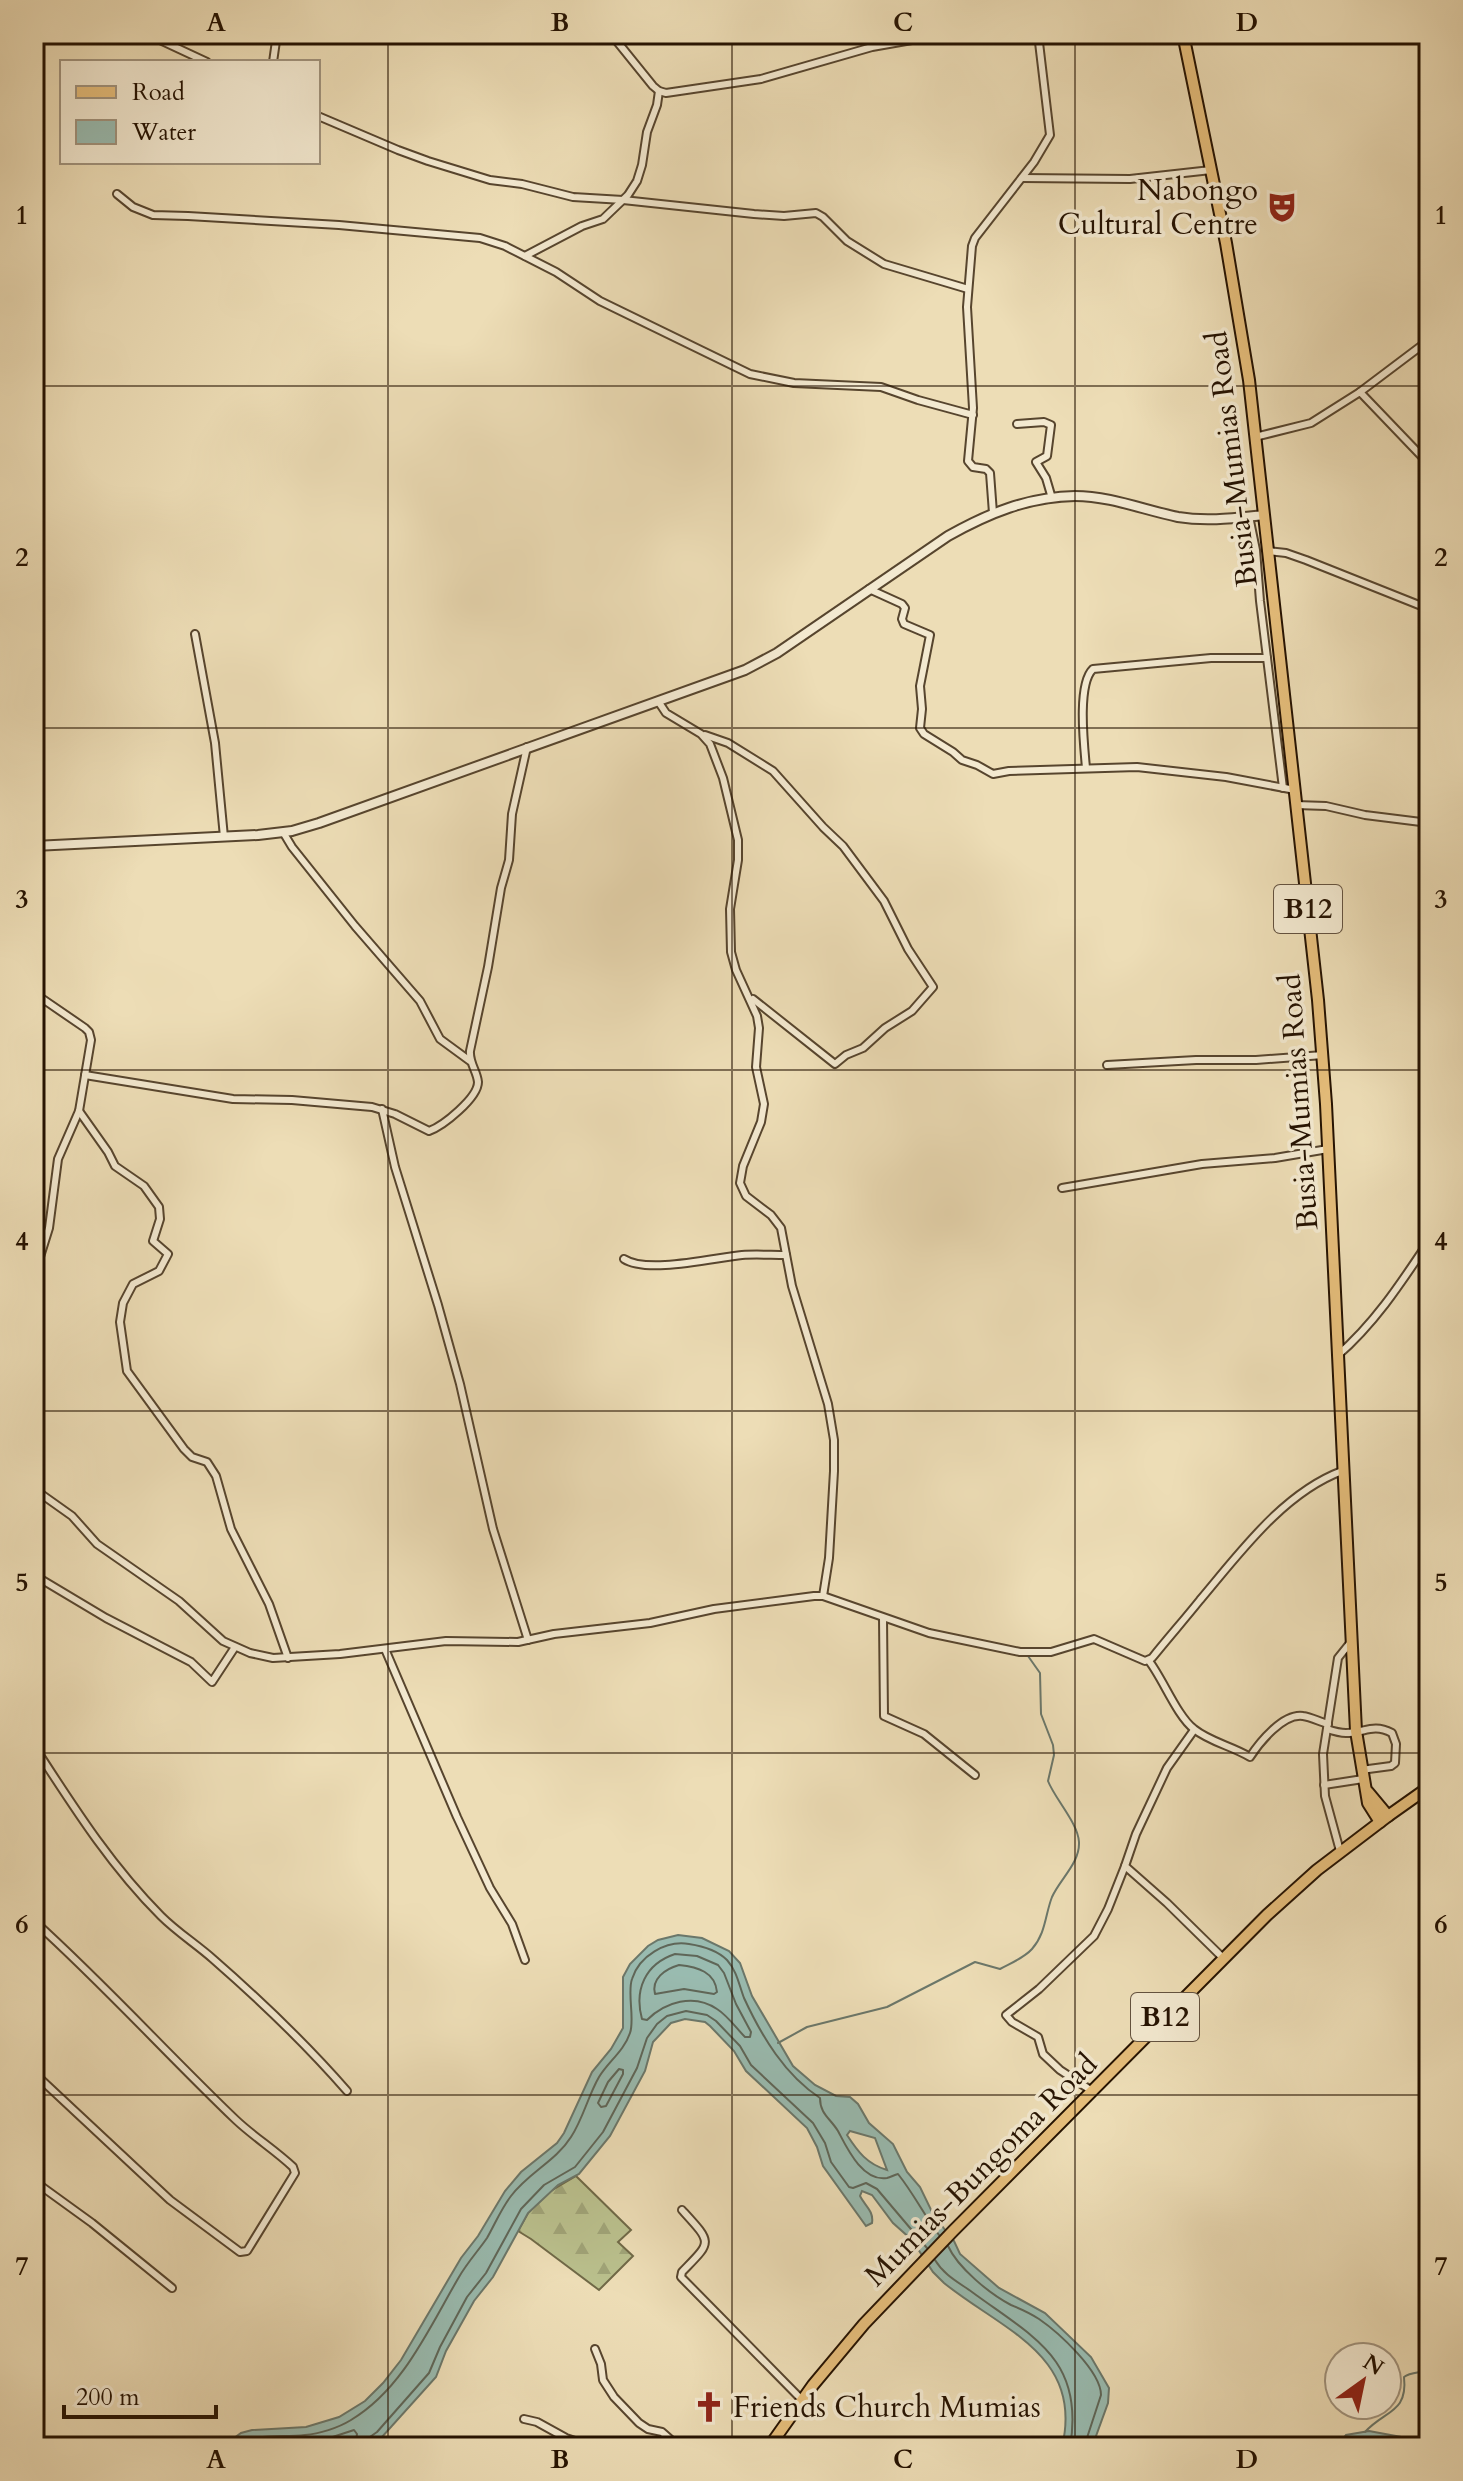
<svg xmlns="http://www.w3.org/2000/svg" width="1463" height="2481" viewBox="0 0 1463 2481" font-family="Cardo,serif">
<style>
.forest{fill:url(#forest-firs);stroke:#706947;stroke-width:2}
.water{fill:#99bbb0;stroke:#6b776a;stroke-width:2;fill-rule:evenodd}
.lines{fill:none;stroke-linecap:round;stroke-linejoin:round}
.shore{stroke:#5f6658;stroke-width:2}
.stream{stroke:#6b776a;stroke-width:2}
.minor-casing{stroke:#57452e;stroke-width:10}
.tertiary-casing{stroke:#57452e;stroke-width:12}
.primary-casing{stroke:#251201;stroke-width:14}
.trunk-casing{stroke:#251201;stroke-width:14}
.minor{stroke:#f3e9d0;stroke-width:6}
.tertiary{stroke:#f3e9d0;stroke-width:8}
.primary{stroke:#e6be7b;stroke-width:10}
.trunk{stroke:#e6be7b;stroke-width:10}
.grid{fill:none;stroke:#251201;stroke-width:2;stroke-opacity:0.55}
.labels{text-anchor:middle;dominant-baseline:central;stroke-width:7;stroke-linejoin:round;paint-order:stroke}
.shield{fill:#f3e9d0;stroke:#63523f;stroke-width:2}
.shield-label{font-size:28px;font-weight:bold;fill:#251201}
.poi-label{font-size:30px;fill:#251201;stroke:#f3e9d0;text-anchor:end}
.street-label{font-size:30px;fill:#251201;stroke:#f3e9d0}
.neatline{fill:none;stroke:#251201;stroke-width:3}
.grid-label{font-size:26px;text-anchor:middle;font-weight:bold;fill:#251201}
</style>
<defs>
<pattern id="forest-firs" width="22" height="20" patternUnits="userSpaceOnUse" patternTransform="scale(2)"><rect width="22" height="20" fill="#bac08d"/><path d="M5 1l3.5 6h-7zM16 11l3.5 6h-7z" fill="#a0a478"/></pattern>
</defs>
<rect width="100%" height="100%" fill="#edddb6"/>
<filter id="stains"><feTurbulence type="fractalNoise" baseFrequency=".0025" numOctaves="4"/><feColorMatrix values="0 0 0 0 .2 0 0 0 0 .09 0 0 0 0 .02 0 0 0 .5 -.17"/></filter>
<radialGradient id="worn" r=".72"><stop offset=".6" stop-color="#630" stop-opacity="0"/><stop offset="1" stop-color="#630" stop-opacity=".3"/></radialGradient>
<polygon class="forest" points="576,2176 631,2230 618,2242 633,2256 599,2290 531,2239 518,2231 528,2213 549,2192"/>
<g class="water">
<path d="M 678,1935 L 702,1938 L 729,1951 L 740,1963 L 752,1996 L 793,2066 L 815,2085 L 836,2096 L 850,2097 L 858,2104 L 869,2123 L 893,2144 L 907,2172 L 920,2187 L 934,2216 L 954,2241 L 960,2254 L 999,2288 L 1045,2313 L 1091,2357 L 1109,2388 L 1108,2403 L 1092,2447 L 1062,2447 C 1084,2355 1002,2330 944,2283 L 933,2272 L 912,2240 L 893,2223 L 872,2195 L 862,2191 L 860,2196 C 865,2206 874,2211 872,2223 L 866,2226 L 823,2166 L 817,2147 L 807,2128 L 746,2071 L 734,2051 L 710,2026 L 705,2022 L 685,2019 L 671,2023 L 653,2042 L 645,2071 L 610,2136 L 579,2174 L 558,2185 L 528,2213 L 493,2277 L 474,2301 L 446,2351 L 436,2377 L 382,2437 L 367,2447 L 222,2447 L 241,2433 L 252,2430 L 306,2427 L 339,2417 L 365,2401 L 383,2383 L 401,2360 L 461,2258 L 478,2236 L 505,2191 L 521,2172 L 557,2143 L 564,2133 L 592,2072 L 611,2049 L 623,2028 L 623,1977 L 630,1964 L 648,1946 L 658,1940 ZM 850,2131 L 875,2138 L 887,2170 C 867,2164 858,2152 847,2135 Z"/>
<polygon points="1369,2431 1423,2441 1429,2443 1429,2447 1402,2447 1369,2441 1359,2441 1349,2447 1337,2447 1346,2435"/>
</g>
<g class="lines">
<g class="shore">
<path d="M 675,1954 L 697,1956 L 718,1965 L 724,1973 L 736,2004 L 751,2032 L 750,2037 L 745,2037 C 736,2028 728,2016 717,2009 C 694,1993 665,2002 647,2020 L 642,2019 C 634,1990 645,1964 675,1954 Z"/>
<path d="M 679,1965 C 698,1967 715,1972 717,1992 L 714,1994 L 684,1989 L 655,1994 C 651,1979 665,1969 679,1965 Z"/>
<polygon points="619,2069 623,2070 623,2074 606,2106 601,2107 598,2103 608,2082"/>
<path d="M 948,2246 C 958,2268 990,2294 1011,2305 C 1021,2309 1030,2313 1039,2319 C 1058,2332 1101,2371 1101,2395 L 1084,2447"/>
<path d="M 935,2260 C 944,2275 958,2282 972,2292 C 1033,2337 1085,2359 1070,2447"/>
<path d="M 235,2447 C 256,2432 280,2438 305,2435 C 319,2434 338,2428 351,2420 C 403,2389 429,2328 459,2277 C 467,2263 478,2251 487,2238 C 495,2224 501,2209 511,2196 C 528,2173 556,2161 571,2137 C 583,2119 588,2096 599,2077 C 608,2062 624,2051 630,2033 C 635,2019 627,1993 632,1979 C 639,1956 666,1940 689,1944 C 702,1946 718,1951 727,1960 C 737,1971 739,1985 744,1998 C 762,2037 785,2075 820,2098 C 820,2114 830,2118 838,2131 C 846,2146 862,2182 887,2178 C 891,2177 894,2175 898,2174 C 914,2194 924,2215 939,2235"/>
<polyline points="260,2447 308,2445 354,2430 357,2434 355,2447"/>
<polyline points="365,2447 367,2439 377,2432 429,2373 440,2347 467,2297 486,2273 521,2209 544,2185 575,2167 603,2132 637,2068 647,2038 657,2024 667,2016 686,2011 707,2015 716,2021 740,2046 751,2065 813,2123 825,2143 831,2162 849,2187 853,2188 866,2183 877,2189 927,2248"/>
</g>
<g class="stream">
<path d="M 778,2043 L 807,2027 L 887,2007 L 975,1962 L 1000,1969 C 1011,1963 1024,1958 1032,1949 C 1046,1933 1045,1915 1052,1897 C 1060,1879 1080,1863 1079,1842 C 1078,1823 1055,1799 1048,1781 L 1054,1755 L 1053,1745 L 1041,1714 L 1040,1673 L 1028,1656"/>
<path d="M 1365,2432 C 1385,2410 1408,2413 1404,2377 C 1410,2372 1421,2373 1429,2370"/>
</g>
<defs>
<g id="minor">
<polyline points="47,34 55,38 60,34"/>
<polyline points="147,34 207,62"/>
<polyline points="611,34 653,86 659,91 666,93 761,79 872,47 946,34"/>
<polyline points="273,62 277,34"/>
<polyline points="318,116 398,150 428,161 490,180 522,184 573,197 623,200 754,214 784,216 816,213 823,217 847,241 884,264 968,289"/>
<polyline points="1022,178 1130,179 1211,170"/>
<polyline points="117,194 133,207 153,215 188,216 339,225 480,238 505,246 556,272 600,301 750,374 794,383 881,387 918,400 973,415"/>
<polyline points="525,256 582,226 603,219 628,195 637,181 642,165 647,132 657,105 659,91"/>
<polyline points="1360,392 1429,340"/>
<polyline points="1017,424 1044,422 1051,425 1047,456 1036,462 1046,478 1051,495"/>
<polyline points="1255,437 1311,423 1360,392 1429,464"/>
<polyline points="993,513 990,473 986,469 973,467 968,461 973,408 967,307 972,246 975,238 1034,162 1050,135 1038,34"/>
<polyline points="1249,516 1256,550 1260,601 1283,788"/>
<polyline points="1268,551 1286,553 1306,560 1429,609"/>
<polyline points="869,589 902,604 905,608 902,619 904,624 930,635 920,686 922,709 920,728 924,734 953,752 962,760 977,765 993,774 1009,771 1137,767 1226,777 1295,790"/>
<polyline points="195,634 215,743 224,837"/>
<polyline points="658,701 666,713 701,734 710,744 723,778 738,840 738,860 730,909 731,952 736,970 757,1016 759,1028 756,1067 764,1104 761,1122 743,1166 740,1183 746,1196 771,1215 781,1228 792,1286 828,1404 834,1440 834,1471 829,1558 823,1596"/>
<polyline points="705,735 728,743 773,771 823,827 843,846 884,901 908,949 933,987 912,1011 885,1028 863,1048 846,1055 835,1064 753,999"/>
<path d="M 1086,768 C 1084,745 1077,684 1093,669 L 1211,658 L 1267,658"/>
<polyline points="1296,805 1326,806 1365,815 1429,823"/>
<polyline points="283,832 292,847 355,926 420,1001 440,1039 470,1061"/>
<polyline points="34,993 85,1028 89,1032 91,1040 79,1111 58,1159 49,1228 34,1276"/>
<polyline points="1107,1065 1196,1060 1256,1060 1323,1055"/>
<path d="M 85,1075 L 233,1099 L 292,1100 L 372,1107 L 395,1114 L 429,1131 C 443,1126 478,1098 478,1082 C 477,1071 469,1063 470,1051 L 488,967 L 501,888 L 509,860 L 512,814 L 527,747"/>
<polyline points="382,1109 395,1167 438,1305 460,1384 493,1529 528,1640"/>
<polyline points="79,1111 108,1152 115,1166 144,1186 159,1207 160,1219 153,1241 168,1254 159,1271 133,1284 123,1303 120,1322 127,1371 184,1449 192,1457 207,1462 216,1476 231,1529 269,1604 288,1658"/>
<polyline points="1062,1188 1202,1164 1275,1158 1328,1149"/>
<path d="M 624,1259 C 647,1274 713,1258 742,1255 C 756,1254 771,1255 786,1255"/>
<path d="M 1337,1356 C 1375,1323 1401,1283 1429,1241"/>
<path d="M 34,1489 L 72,1516 L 97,1544 L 179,1601 L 223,1641 L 250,1653 L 273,1658 L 340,1654 L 446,1641 L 518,1642 L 554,1634 L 650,1623 L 714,1609 L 814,1596 L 823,1596 L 929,1633 L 1020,1652 L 1051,1652 L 1094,1639 L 1145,1661 L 1152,1658 C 1168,1638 1184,1620 1200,1600 C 1239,1554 1283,1493 1342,1471"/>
<polyline points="34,1575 106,1618 191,1662 212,1682 235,1647"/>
<polyline points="883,1618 884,1716 924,1734 975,1775"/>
<polyline points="385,1649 457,1817 490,1888 512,1924 525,1960"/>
<path d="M 1149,1661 C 1163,1679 1177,1716 1194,1729 C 1210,1742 1232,1746 1250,1757 C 1259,1743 1283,1713 1303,1716 C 1311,1717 1320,1722 1328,1724"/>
<polyline points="1429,1688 1427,1711 1429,1738"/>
<path d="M 1327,1729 C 1333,1731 1340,1733 1346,1733 C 1365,1733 1372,1723 1392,1733 L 1396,1744 L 1395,1763 L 1391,1766 L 1361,1770"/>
<polyline points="1194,1730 1167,1768 1136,1834 1125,1866 1167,1903 1223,1958"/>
<path d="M 34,1746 C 73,1806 110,1865 161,1916 C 177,1932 196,1944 213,1959 C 260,2000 306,2044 347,2091"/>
<polyline points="1324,1785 1363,1779"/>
<polyline points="1340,1851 1325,1796 1323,1754 1338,1658 1350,1643"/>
<path d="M 34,1921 C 104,1984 168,2055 236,2120 C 254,2137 275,2150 293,2167 L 295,2173 L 247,2251 L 240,2252 L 170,2200 L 34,2073"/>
<polyline points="1092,2091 1060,2070 1043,2054 1038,2037 1012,2022 1006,2015 1039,1989 1094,1936 1108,1909 1125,1866"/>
<polyline points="34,2181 92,2223 172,2288"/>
<path d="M 682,2210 C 713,2244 712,2241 682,2272 L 681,2277 L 802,2400"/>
<polyline points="595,2349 601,2364 603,2380 614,2397 639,2423 648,2429 662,2432 679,2447"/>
<polyline points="524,2419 537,2422 566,2438 593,2447"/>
</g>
<path id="tertiary" d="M 34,846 L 258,835 L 292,831 L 319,823 L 745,670 L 777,653 L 948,536 C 989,513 1028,497 1075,496 C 1110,496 1144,510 1178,517 C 1207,522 1235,518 1264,515"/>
<polyline id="primary" points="1388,1816 1429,1787"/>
<g id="trunk">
<polyline points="1183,34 1226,243 1249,380 1318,1000 1326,1104 1356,1731 1368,1803 1380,1822"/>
<polyline points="769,2447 813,2385 864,2324 953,2231 1267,1915 1317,1870 1388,1816 1368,1792"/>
</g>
</defs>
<use href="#minor" class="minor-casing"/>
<use href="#tertiary" class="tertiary-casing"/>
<use href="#primary" class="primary-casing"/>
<use href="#trunk" class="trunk-casing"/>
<use href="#minor" class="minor"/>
<use href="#tertiary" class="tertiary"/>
<use href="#primary" class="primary"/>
<use href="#trunk" class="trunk"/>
</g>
<path class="grid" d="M 388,34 L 388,2447M 732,34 L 732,2447M 1075,34 L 1075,2447M 34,386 L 1429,386M 34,728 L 1429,728M 34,1070 L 1429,1070M 34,1411 L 1429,1411M 34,1753 L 1429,1753M 34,2095 L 1429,2095"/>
<defs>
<symbol id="theatre-bare" viewBox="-9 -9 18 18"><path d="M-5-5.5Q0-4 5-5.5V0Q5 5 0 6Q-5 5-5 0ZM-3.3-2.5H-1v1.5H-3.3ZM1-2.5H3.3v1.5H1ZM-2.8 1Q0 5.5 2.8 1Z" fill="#8f2418" stroke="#f3e9d0" stroke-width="2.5" paint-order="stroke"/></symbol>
<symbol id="church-bare" viewBox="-9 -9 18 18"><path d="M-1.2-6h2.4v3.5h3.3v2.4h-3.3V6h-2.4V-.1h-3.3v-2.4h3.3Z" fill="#8f2418" stroke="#f3e9d0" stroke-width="2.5" paint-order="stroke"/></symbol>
</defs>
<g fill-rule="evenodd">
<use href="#theatre-bare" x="1260" y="185" width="44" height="44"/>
<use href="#church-bare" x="687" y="2385" width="44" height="44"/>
</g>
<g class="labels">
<g class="shield">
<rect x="1274" y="885" width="68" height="48" rx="6"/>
<rect x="1131" y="1993" width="68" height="48" rx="6"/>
</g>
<g class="shield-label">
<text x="1308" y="909">B12</text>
<text x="1165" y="2017">B12</text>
</g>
<g class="poi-label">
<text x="1258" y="190">Nabongo<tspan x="1258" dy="34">Cultural Centre</tspan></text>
<text x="733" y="2407" text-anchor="start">Friends Church Mumias</text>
</g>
<g class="street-label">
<text transform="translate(1232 459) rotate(-97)">Busia-Mumias Road</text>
<text transform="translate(1299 1102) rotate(-94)">Busia-Mumias Road</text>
<text transform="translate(981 2170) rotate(-45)">Mumias-Bungoma Road</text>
</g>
</g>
<rect width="1463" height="2481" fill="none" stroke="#edddb6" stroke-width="88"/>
<rect x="60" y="60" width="260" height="104" fill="#f3e9d0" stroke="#a1937d" stroke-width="2"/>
<rect x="76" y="86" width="40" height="12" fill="#e6be7b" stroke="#a1937d" stroke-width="2"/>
<text x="132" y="100" font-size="24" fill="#251201">Road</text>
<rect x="76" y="120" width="40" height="24" fill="#99bbb0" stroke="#a1937d" stroke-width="2"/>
<text x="132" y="140" font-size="24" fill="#251201">Water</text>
<g transform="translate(1363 2381) rotate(33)"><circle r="38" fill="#f3e9d0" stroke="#a1937d" stroke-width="2"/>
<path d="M0-6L14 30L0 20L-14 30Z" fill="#8f2418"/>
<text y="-12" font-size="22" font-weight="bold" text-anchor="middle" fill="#251201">N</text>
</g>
<path d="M64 2405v12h152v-12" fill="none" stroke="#251201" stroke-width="4"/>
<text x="76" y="2405" font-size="24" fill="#251201" stroke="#f3e9d0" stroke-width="6" paint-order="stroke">200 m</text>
<rect x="44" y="44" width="1375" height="2393" class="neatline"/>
<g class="grid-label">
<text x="216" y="31">A</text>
<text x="560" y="31">B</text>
<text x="903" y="31">C</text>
<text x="1247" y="31">D</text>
<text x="22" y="224">1</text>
<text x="1441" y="224">1</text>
<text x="22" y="566">2</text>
<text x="1441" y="566">2</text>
<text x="22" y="908">3</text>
<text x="1441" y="908">3</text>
<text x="22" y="1250">4</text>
<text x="1441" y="1250">4</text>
<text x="22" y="1591">5</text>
<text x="1441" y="1591">5</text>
<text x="22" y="1933">6</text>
<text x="1441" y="1933">6</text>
<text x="22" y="2275">7</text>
<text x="1441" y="2275">7</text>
<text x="216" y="2468">A</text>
<text x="560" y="2468">B</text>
<text x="903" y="2468">C</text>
<text x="1247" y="2468">D</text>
</g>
<rect width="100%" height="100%" filter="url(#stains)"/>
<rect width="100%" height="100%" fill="url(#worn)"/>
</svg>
